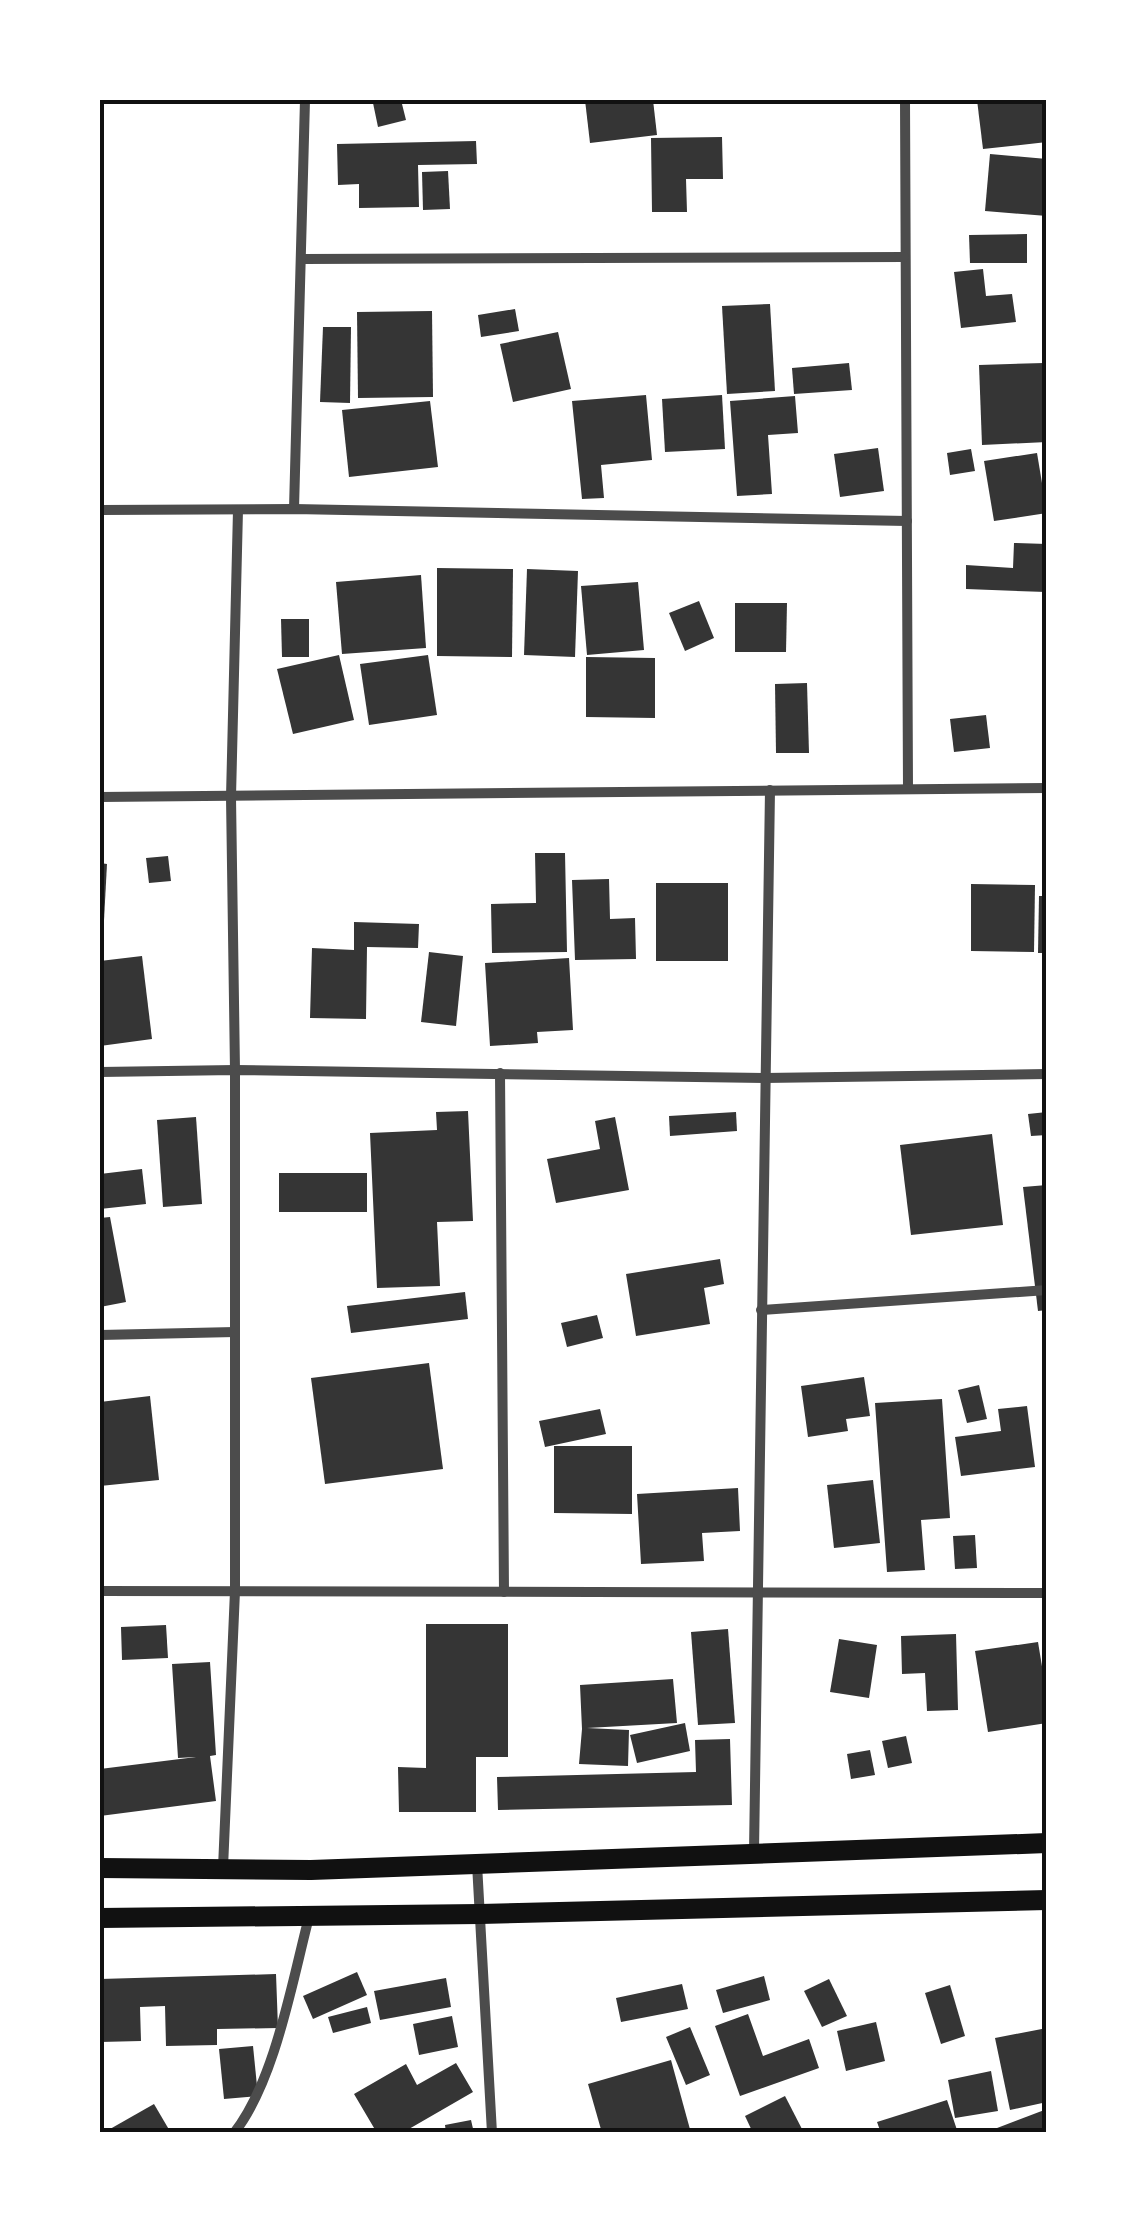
<svg xmlns="http://www.w3.org/2000/svg" width="1147" height="2233" viewBox="0 0 1147 2233" font-family="'Work Sans',sans-serif">
<style>
.building{fill:#353535}
.lines{fill:none;stroke-linecap:round;stroke-linejoin:round}
.minor{stroke:#4c4c4c;stroke-width:10}
.secondary{stroke:#111;stroke-width:20}
.neatline{fill:none;stroke:#111;stroke-width:4}
</style>
<rect width="100%" height="100%" fill="#fff"/>
<g class="building">
<polygon points="388,100 401,100 406,120 378,127 373,103"/>
<polygon points="585,100 653,100 657,135 590,143"/>
<polygon points="977,100 1047,100 1047,142 983,149"/>
<polygon points="722,137 723,179 686,179 687,212 652,212 651,138"/>
<polygon points="476,141 477,164 418,165 419,207 359,208 359,184 338,185 337,144"/>
<polygon points="990,154 1047,159 1047,216 985,211"/>
<polygon points="448,171 450,209 423,210 422,172"/>
<polygon points="1027,234 1027,263 970,263 969,235"/>
<polygon points="983,269 986,296 1012,294 1016,322 961,328 954,272"/>
<polygon points="770,304 775,391 727,394 722,306"/>
<polygon points="515,309 519,331 481,337 478,315"/>
<polygon points="432,311 433,397 358,398 357,312"/>
<polygon points="323,327 351,327 350,403 320,402"/>
<polygon points="558,332 571,389 513,402 500,344"/>
<polygon points="849,363 852,390 794,394 792,368"/>
<polygon points="1044,363 1047,442 982,445 979,365"/>
<polygon points="646,395 652,460 601,465 604,498 582,499 572,401"/>
<polygon points="722,395 725,449 665,452 662,399"/>
<polygon points="795,396 798,433 768,435 772,494 737,496 730,401"/>
<polygon points="430,401 438,467 349,477 342,410"/>
<polygon points="878,448 884,491 840,497 834,454"/>
<polygon points="971,449 975,471 950,475 947,453"/>
<polygon points="1037,453 1047,513 994,521 984,461"/>
<polygon points="1014,543 1047,544 1046,592 966,589 966,565 1013,568"/>
<polygon points="437,568 513,569 512,657 437,656"/>
<polygon points="527,569 578,571 575,657 524,655"/>
<polygon points="421,575 426,648 342,654 336,582"/>
<polygon points="638,582 644,650 587,655 581,586"/>
<polygon points="699,601 714,638 685,651 669,613"/>
<polygon points="735,603 787,603 786,652 735,652"/>
<polygon points="281,619 309,619 309,657 282,657"/>
<polygon points="339,655 354,720 293,734 277,669"/>
<polygon points="428,655 437,715 369,725 360,664"/>
<polygon points="586,657 655,658 655,718 586,717"/>
<polygon points="807,683 809,753 776,753 775,684"/>
<polygon points="986,715 990,748 954,752 950,719"/>
<polygon points="535,853 565,853 567,952 492,953 491,904 536,903"/>
<polygon points="168,856 171,881 149,883 146,858"/>
<polygon points="100,863 107,864 103,939 100,939"/>
<polygon points="609,879 610,919 635,918 636,959 575,960 572,880"/>
<rect x="656" y="883" width="72" height="78"/>
<polygon points="971,884 1035,885 1034,952 971,951"/>
<polygon points="1039,896 1047,896 1047,953 1038,953"/>
<polygon points="354,922 419,924 418,948 367,947 366,1019 310,1018 312,948 354,950"/>
<polygon points="429,952 463,956 456,1026 421,1022"/>
<polygon points="142,956 152,1039 100,1046 100,961"/>
<polygon points="569,958 573,1030 537,1032 538,1043 490,1046 485,963"/>
<polygon points="468,1111 473,1221 437,1222 440,1286 377,1288 370,1133 437,1130 436,1112"/>
<polygon points="736,1112 737,1131 670,1136 669,1116"/>
<polygon points="1047,1112 1047,1135 1031,1136 1028,1114"/>
<polygon points="196,1117 202,1204 163,1207 157,1120"/>
<polygon points="615,1117 629,1190 556,1203 547,1159 600,1149 595,1121"/>
<polygon points="992,1134 1003,1225 911,1235 900,1145"/>
<polygon points="142,1169 146,1204 100,1209 100,1174"/>
<rect x="279" y="1173" width="88" height="39"/>
<polygon points="1047,1185 1047,1310 1038,1311 1023,1187"/>
<polygon points="110,1217 126,1302 100,1307 100,1218"/>
<polygon points="720,1259 724,1284 704,1288 710,1324 636,1336 626,1274"/>
<polygon points="465,1292 468,1319 351,1333 347,1306"/>
<polygon points="597,1315 603,1338 567,1347 561,1323"/>
<polygon points="429,1363 443,1469 325,1484 311,1378"/>
<polygon points="864,1377 870,1416 846,1419 848,1431 808,1437 801,1386"/>
<polygon points="979,1385 987,1419 967,1423 958,1390"/>
<polygon points="150,1396 159,1480 100,1486 100,1402"/>
<polygon points="942,1399 950,1518 921,1520 925,1570 887,1572 875,1403"/>
<polygon points="1027,1406 1035,1467 961,1476 955,1437 1001,1431 998,1409"/>
<polygon points="600,1409 606,1434 545,1447 539,1421"/>
<polygon points="554,1446 632,1446 632,1514 554,1513"/>
<polygon points="873,1480 880,1543 834,1548 827,1485"/>
<polygon points="738,1488 740,1531 702,1533 704,1561 641,1564 637,1494"/>
<polygon points="975,1535 977,1568 955,1569 953,1536"/>
<polygon points="426,1624 508,1624 508,1757 476,1757 476,1812 399,1812 398,1767 426,1768"/>
<polygon points="166,1625 168,1658 122,1660 121,1627"/>
<polygon points="728,1629 735,1723 698,1725 691,1632"/>
<polygon points="956,1634 958,1710 927,1711 925,1673 902,1674 901,1636"/>
<polygon points="839,1639 877,1645 869,1698 830,1692"/>
<polygon points="1038,1642 1047,1697 1047,1723 988,1732 975,1651"/>
<polygon points="210,1662 216,1755 210,1756 216,1801 100,1816 100,1769 196,1757 178,1758 172,1664"/>
<polygon points="673,1679 677,1723 587,1728 629,1730 628,1766 579,1764 582,1729 580,1685"/>
<polygon points="685,1723 690,1751 637,1763 630,1735"/>
<polygon points="906,1736 912,1763 888,1768 882,1741"/>
<polygon points="730,1739 732,1805 498,1810 497,1777 696,1772 695,1740"/>
<polygon points="870,1750 875,1775 851,1779 847,1754"/>
<polygon points="357,1972 367,1995 313,2019 303,1996"/>
<polygon points="276,1974 278,2028 217,2029 217,2045 166,2046 165,2006 140,2007 141,2041 100,2042 100,1979"/>
<polygon points="764,1976 770,2000 723,2013 716,1990"/>
<polygon points="446,1978 451,2007 380,2020 374,1991"/>
<polygon points="829,1979 847,2016 822,2027 804,1991"/>
<polygon points="682,1984 688,2009 621,2022 616,1998"/>
<polygon points="950,1985 965,2036 941,2044 925,1993"/>
<polygon points="367,2007 371,2023 333,2033 328,2017"/>
<polygon points="748,2014 763,2056 809,2039 819,2068 740,2096 715,2026"/>
<polygon points="452,2016 458,2047 419,2055 413,2024"/>
<polygon points="876,2022 885,2061 846,2071 837,2031"/>
<polygon points="690,2027 710,2075 686,2085 666,2037"/>
<polygon points="1047,2028 1047,2102 1010,2110 995,2038"/>
<polygon points="253,2046 258,2096 224,2099 219,2049"/>
<polygon points="671,2060 691,2133 602,2133 588,2084"/>
<polygon points="456,2063 473,2092 402,2133 377,2133 354,2094 406,2064 417,2085"/>
<polygon points="991,2071 998,2111 955,2118 948,2080"/>
<polygon points="785,2096 803,2131 753,2133 745,2116"/>
<polygon points="947,2100 958,2133 881,2133 877,2122"/>
<polygon points="154,2104 171,2133 103,2133"/>
<polygon points="1047,2109 1047,2133 984,2133"/>
<polygon points="471,2120 474,2133 446,2133 445,2125"/>
</g>
<g class="lines">
<g class="minor">
<polyline points="905,100 908,789"/>
<polyline points="303,259 904,257"/>
<polyline points="294,509 305,100"/>
<polyline points="100,510 294,509 907,521"/>
<polyline points="100,797 1047,788"/>
<polyline points="100,1072 235,1070 764,1078 1047,1074"/>
<polyline points="500,1073 504,1592"/>
<polyline points="761,1310 1047,1290"/>
<polyline points="100,1335 235,1332"/>
<polyline points="100,1591 1047,1593"/>
<polyline points="754,1852 770,790"/>
<polyline points="477,1864 492,2133"/>
<polyline points="223,1868 235,1591 235,1070 231,797 238,510"/>
<path d="M 234,2133 C 275,2081 292,1982 309,1917"/>
</g>
<g class="secondary">
<polyline points="100,1868 311,1870 1047,1843"/>
<polyline points="100,1918 480,1914 1047,1900"/>
</g>
</g>
<rect width="1147" height="2233" fill="none" stroke="#ffffff" stroke-width="205"/>
<rect x="102" y="102" width="942" height="2028" class="neatline"/>
</svg>
